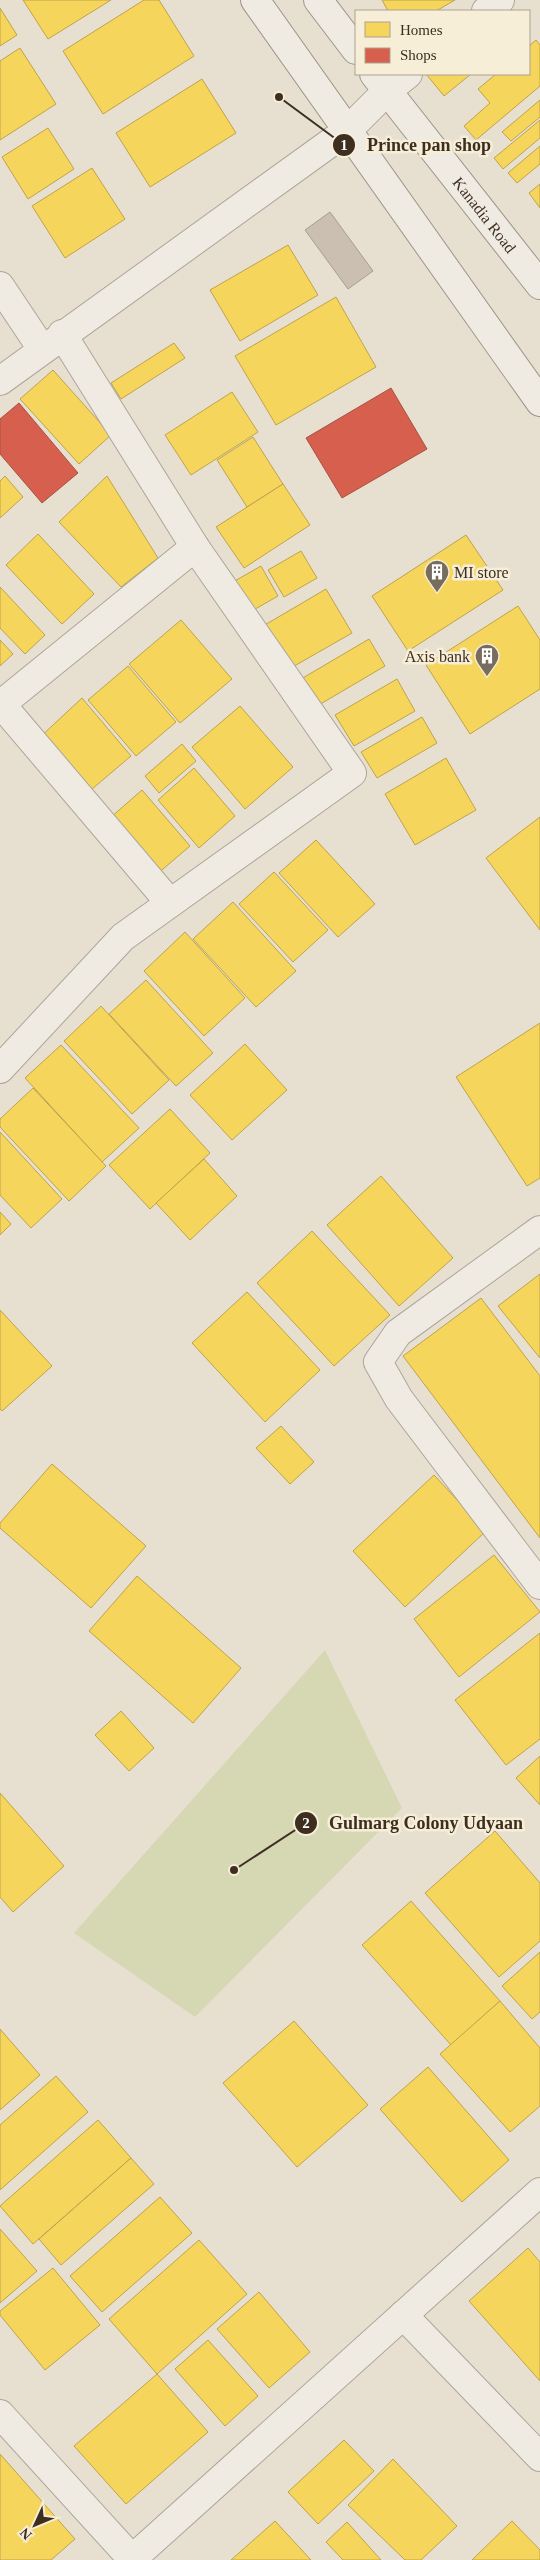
<svg xmlns="http://www.w3.org/2000/svg" width="540" height="2560" viewBox="0 0 540 2560" font-family="'Times New Roman',serif">
<style>
.green{fill:#d6d7b3}
.homes{fill:#f6d55c;stroke:#bea34a}
.shops{fill:#d6604d;stroke:#a85140}
.building{fill:#cbbfb2;stroke:#a89c90}
.lines{fill:none;stroke-linecap:round;stroke-linejoin:round}
.minor-casing{stroke:#ada599;stroke-width:30}
.secondary-casing{stroke:#9c958a;stroke-width:30}
.minor{stroke:#efebe3;stroke-width:28}
.secondary{stroke:#efebe3;stroke-width:28}
.labels{text-anchor:middle;dominant-baseline:central;stroke-width:5;stroke-linejoin:round;paint-order:stroke}
.street-label{font-size:16px;fill:#3d2e20;stroke:#f7eed8}
.poi-label{font-size:16px;fill:#3d2e20;stroke:#f7eed8;text-anchor:start}
.leader{fill:none;stroke:#3d2e20;stroke-width:2}
.callout-dot{fill:#3d2e20;stroke:#f7eed8;stroke-width:2}
.mark-label{font-size:15px;text-anchor:middle;font-weight:bold;fill:#fff}
.callout-label{font-size:18px;text-anchor:middle;font-weight:bold;fill:#3d2e20;stroke:#f7eed8;stroke-width:5;stroke-linejoin:round;paint-order:stroke}
</style>
<rect width="100%" height="100%" fill="#e7e0d1"/>
<polygon class="green" points="325,1650 402,1808 195,2017 74,1933"/>
<g class="homes">
<polygon points="23,0 111,0 48,39"/>
<polygon points="144,0 159,0 194,56 103,114 63,51"/>
<polygon points="382,0 455,0 436,11 388,11"/>
<polygon points="0,8 17,35 0,46"/>
<polygon points="536,40 540,45 540,86 476,140 464,126 490,103 478,89 496,74 529,74 529,46"/>
<polygon points="20,48 56,104 0,140 0,61"/>
<polygon points="426,74 471,74 444,96"/>
<polygon points="202,79 236,133 150,187 116,133"/>
<polygon points="540,100 540,117 511,141 502,132"/>
<polygon points="540,120 540,138 503,169 494,158"/>
<polygon points="48,128 74,169 28,199 2,157"/>
<polygon points="540,146 540,164 517,183 508,173"/>
<polygon points="92,168 125,219 65,258 32,206"/>
<polygon points="540,184 540,208 529,193"/>
<polygon points="288,245 318,295 240,341 210,290"/>
<polygon points="336,297 376,367 276,425 235,356"/>
<polygon points="174,343 185,358 121,399 111,383"/>
<polygon points="53,370 111,435 79,464 20,399"/>
<polygon points="232,392 258,432 191,475 165,435"/>
<polygon points="253,437 283,484 247,507 217,460"/>
<polygon points="5,476 23,497 0,518 0,481"/>
<polygon points="107,476 158,558 121,587 59,522"/>
<polygon points="283,484 310,525 244,568 216,527"/>
<polygon points="38,534 94,594 62,624 6,565"/>
<polygon points="466,535 503,590 408,651 372,596"/>
<polygon points="301,551 317,578 284,597 268,570"/>
<polygon points="261,566 278,596 250,612 233,582"/>
<polygon points="0,587 45,635 25,654 0,628"/>
<polygon points="326,589 352,633 289,669 263,626"/>
<polygon points="518,606 540,640 540,689 470,734 426,665"/>
<polygon points="181,620 232,679 180,723 129,664"/>
<polygon points="369,639 385,666 312,709 296,682"/>
<polygon points="0,640 13,654 0,666"/>
<polygon points="128,666 176,722 136,756 88,700"/>
<polygon points="397,679 415,711 354,746 335,715"/>
<polygon points="82,698 131,756 85,795 38,739"/>
<polygon points="240,706 293,767 245,809 192,747"/>
<polygon points="422,717 437,743 377,778 361,752"/>
<polygon points="182,744 196,761 159,793 145,776"/>
<polygon points="446,758 476,810 415,845 385,794"/>
<polygon points="194,768 235,816 199,848 158,800"/>
<polygon points="142,790 190,846 156,875 110,818"/>
<polygon points="540,817 540,930 486,858"/>
<polygon points="316,840 375,904 338,937 279,873"/>
<polygon points="274,872 328,930 293,962 239,904"/>
<polygon points="233,902 296,971 256,1007 193,939"/>
<polygon points="185,932 245,998 204,1036 144,971"/>
<polygon points="146,980 213,1053 176,1086 109,1014"/>
<polygon points="101,1006 169,1080 132,1114 64,1041"/>
<polygon points="540,1023 540,1178 527,1186 456,1077"/>
<polygon points="245,1044 287,1090 232,1140 190,1095"/>
<polygon points="61,1045 139,1128 102,1162 25,1078"/>
<polygon points="33,1088 106,1166 69,1201 0,1127 0,1119"/>
<polygon points="170,1109 210,1153 150,1209 109,1165"/>
<polygon points="0,1132 62,1199 31,1228 0,1195"/>
<polygon points="204,1159 237,1196 190,1240 156,1203"/>
<polygon points="381,1176 453,1258 399,1306 327,1225"/>
<polygon points="0,1212 11,1224 0,1235"/>
<polygon points="312,1231 390,1315 334,1366 257,1283"/>
<polygon points="540,1274 540,1358 498,1306"/>
<polygon points="247,1292 320,1370 265,1422 192,1343"/>
<polygon points="481,1298 540,1376 540,1538 403,1356"/>
<polygon points="0,1310 52,1366 2,1411 0,1409"/>
<polygon points="281,1426 314,1462 290,1484 256,1448"/>
<polygon points="52,1464 146,1546 91,1608 0,1528 0,1523"/>
<polygon points="434,1475 486,1531 405,1607 353,1551"/>
<polygon points="494,1555 540,1612 459,1677 414,1619"/>
<polygon points="137,1576 241,1668 193,1723 89,1631"/>
<polygon points="540,1633 540,1739 506,1765 455,1700"/>
<polygon points="121,1711 154,1748 129,1771 95,1735"/>
<polygon points="540,1756 540,1805 516,1778"/>
<polygon points="0,1793 64,1866 13,1912 0,1897"/>
<polygon points="495,1831 540,1883 540,1941 499,1977 425,1893"/>
<polygon points="411,1901 500,2001 451,2045 362,1945"/>
<polygon points="540,1952 540,2012 532,2019 502,1986"/>
<polygon points="500,2001 540,2048 540,2106 510,2132 440,2054"/>
<polygon points="294,2021 368,2105 297,2167 223,2083"/>
<polygon points="0,2029 40,2075 0,2110"/>
<polygon points="428,2067 509,2160 462,2202 380,2109"/>
<polygon points="56,2076 88,2112 0,2190 0,2125"/>
<polygon points="98,2120 131,2158 33,2244 0,2206"/>
<polygon points="131,2158 154,2184 61,2265 39,2239"/>
<polygon points="160,2197 192,2233 102,2312 70,2276"/>
<polygon points="0,2229 37,2271 0,2303"/>
<polygon points="199,2240 247,2294 157,2374 109,2319"/>
<polygon points="528,2248 540,2262 540,2381 469,2301"/>
<polygon points="53,2268 100,2325 45,2370 0,2315 0,2311"/>
<polygon points="259,2292 310,2352 269,2388 217,2329"/>
<polygon points="208,2340 258,2396 225,2426 175,2369"/>
<polygon points="157,2374 208,2432 126,2504 74,2446"/>
<polygon points="344,2440 374,2471 318,2524 288,2492"/>
<polygon points="0,2454 75,2539 51,2560 0,2560"/>
<polygon points="393,2459 457,2526 421,2560 405,2560 348,2505"/>
<polygon points="275,2521 311,2560 231,2560"/>
<polygon points="512,2521 540,2550 540,2560 472,2560"/>
<polygon points="347,2522 381,2560 343,2560 326,2542"/>
</g>
<g class="shops">
<polygon points="391,388 427,449 342,498 306,438"/>
<polygon points="19,403 78,473 42,503 0,454 0,419"/>
</g>
<polygon class="building" points="330,212 373,271 348,289 305,230"/>
<g class="lines">
<defs>
<g id="minor">
<polyline points="486,11 500,0"/>
<polyline points="0,286 42,349"/>
<polyline points="0,381 348,130 387,91 408,74"/>
<polyline points="1,704 170,903"/>
<polyline points="0,705 195,547"/>
<polyline points="0,1069 123,937 352,773 195,547 62,334"/>
<polyline points="540,1230 398,1333 378,1362 399,1399 540,1585"/>
<polyline points="403,2315 540,2457"/>
<polyline points="0,2414 133,2560"/>
<polyline points="131,2560 540,2192"/>
</g>
<g id="secondary">
<polyline points="255,0 540,402"/>
<polyline points="318,0 356,50"/>
<path id="s1" d="M 374,74 L 540,285"/>
</g>
</defs>
<use href="#minor" class="minor-casing"/>
<use href="#secondary" class="secondary-casing"/>
<use href="#minor" class="minor"/>
<use href="#secondary" class="secondary"/>
</g>
<defs>
<symbol id="building-pin" viewBox="-11 -11 22 30"><path d="M0 17L-7.5 6A9.5 9.5 0 1 1 7.5 6Z" fill="#786c5e" stroke="#f7eed8"/><path d="M-4-6H4V6H1V3H-1V6H-4ZM-2.5-4.3h1.7v1.8h-1.7ZM.8-4.3h1.7v1.8H.8ZM-2.5-1h1.7V.8h-1.7ZM.8-1h1.7V.8H.8Z" fill="#fff"/></symbol>
</defs>
<g fill-rule="evenodd">
<use href="#building-pin" x="423" y="558" width="28" height="38"/>
<use href="#building-pin" x="473" y="642" width="28" height="38"/>
</g>
<g class="labels">
<g class="street-label">
<text stroke="none"><textPath href="#s1" startOffset="179">Kanadia Road</textPath></text>
</g>
<g class="poi-label">
<text x="454" y="572">MI store</text>
<text x="470" y="656" text-anchor="end">Axis bank</text>
</g>
</g>
<path class="leader" d="M279 97L344 145M234 1870L306 1823"/>
<g class="callout-dot">
<circle cx="279" cy="97" r="5"/>
<circle cx="234" cy="1870" r="5"/>
<circle cx="344" cy="145" r="12"/>
<circle cx="306" cy="1823" r="12"/>
</g>
<g class="mark-label">
<text x="344" y="150">1</text>
<text x="306" y="1828">2</text>
</g>
<g class="callout-label">
<text x="429" y="151">Prince pan shop</text>
<text x="426" y="1829">Gulmarg Colony Udyaan</text>
</g>
<rect x="355" y="10" width="175" height="65" fill="#f7eed8" stroke="#ada18e"/>
<rect x="365" y="22" width="25" height="15" fill="#f6d55c" stroke="#ada18e"/>
<text x="400" y="35" font-size="15" fill="#3d2e20">Homes</text>
<rect x="365" y="48" width="25" height="15" fill="#d6604d" stroke="#ada18e"/>
<text x="400" y="60" font-size="15" fill="#3d2e20">Shops</text>
<g transform="translate(35 2525) rotate(226)" stroke="#f7eed8" stroke-width="4" paint-order="stroke">
<path d="M0-4L9 19L0 12L-9 19Z" fill="#3d2e20"/>
<text y="-8" font-size="14" font-weight="bold" text-anchor="middle" fill="#3d2e20">N</text>
</g>
</svg>
